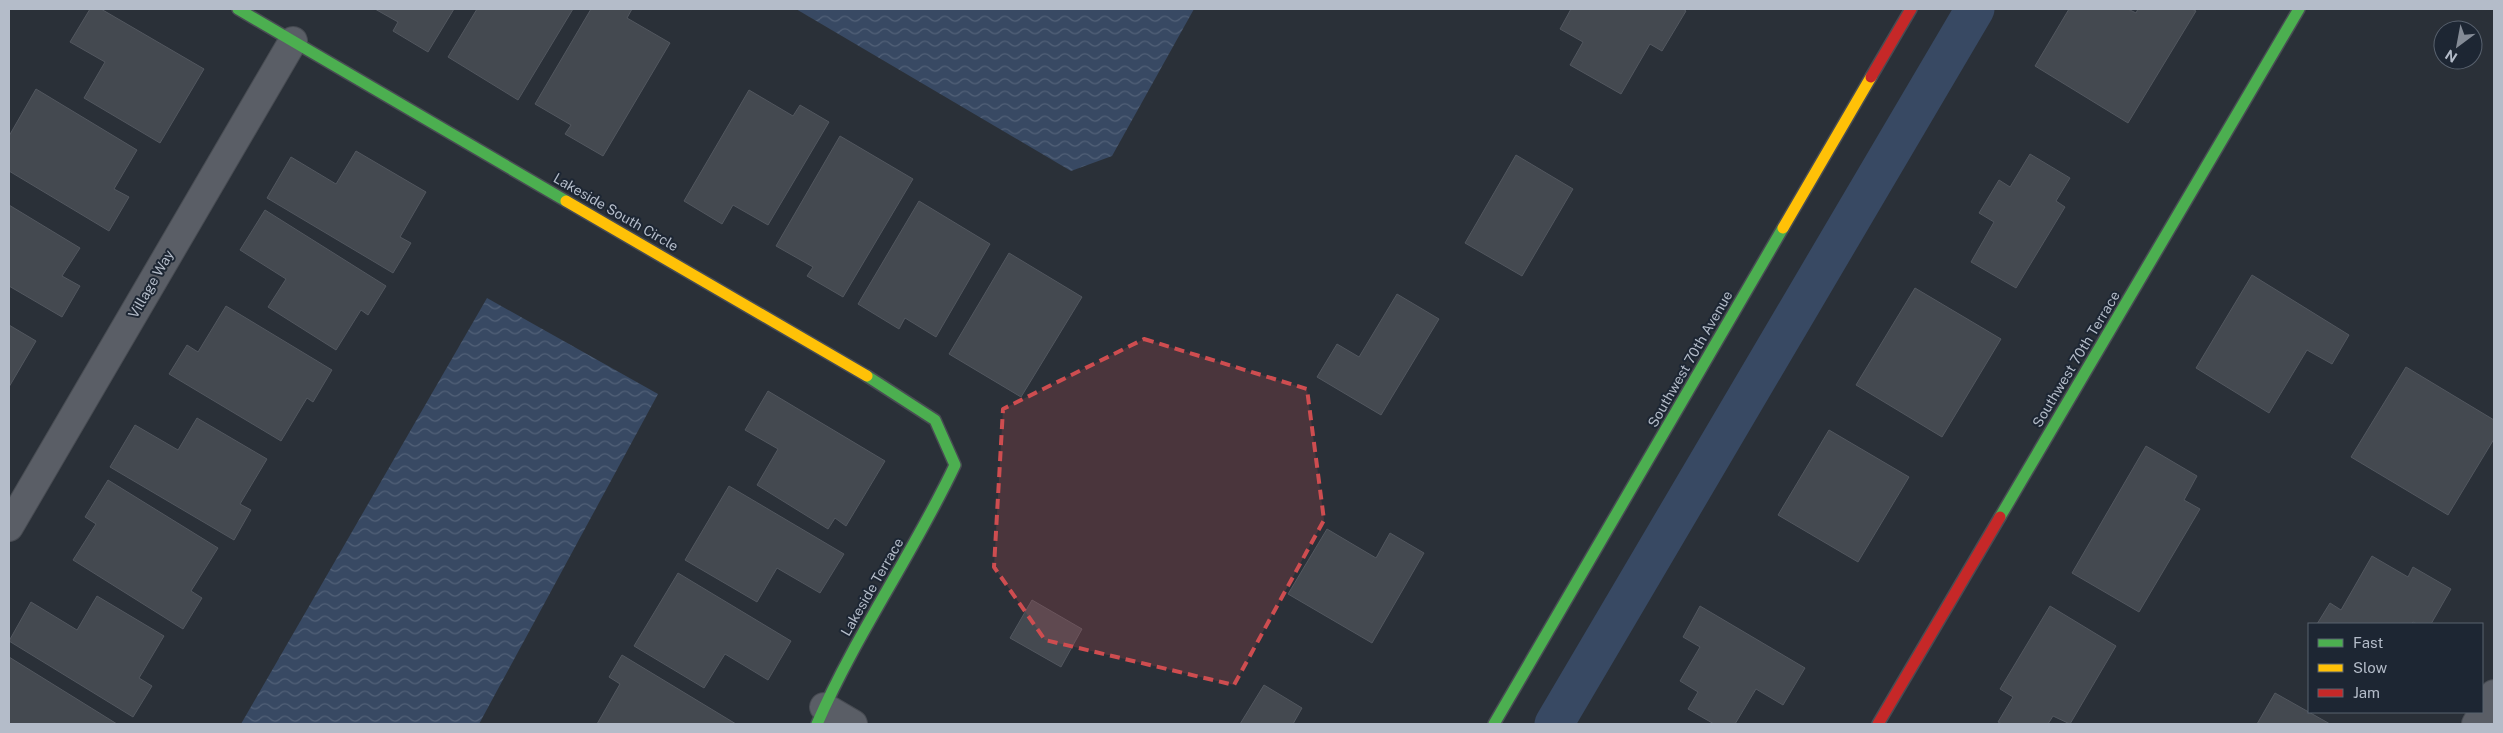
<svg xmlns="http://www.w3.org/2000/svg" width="2503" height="733" viewBox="0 0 2503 733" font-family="'Public Sans',sans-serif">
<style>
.water{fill:url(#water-waves)}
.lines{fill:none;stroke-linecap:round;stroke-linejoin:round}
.canal{stroke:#384963;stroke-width:39}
.building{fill:#444950;stroke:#52575f}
.street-casing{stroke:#484c53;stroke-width:30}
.fast-casing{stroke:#484c53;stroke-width:14}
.slow-casing{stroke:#484c53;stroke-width:14}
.jam-casing{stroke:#484c53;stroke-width:14}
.street{stroke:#5a5e66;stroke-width:28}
.fast{stroke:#4caf50;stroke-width:11}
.slow{stroke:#ffc107;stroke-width:11}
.jam{stroke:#c62828;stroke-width:11}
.marked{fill:#ce4d50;fill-opacity:0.2;stroke:#ce4d50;stroke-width:4;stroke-dasharray:10 6;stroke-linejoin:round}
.labels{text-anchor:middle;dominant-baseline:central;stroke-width:4;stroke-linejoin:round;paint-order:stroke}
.street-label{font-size:14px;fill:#b4bcc9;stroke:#1d2633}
</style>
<defs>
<pattern id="water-waves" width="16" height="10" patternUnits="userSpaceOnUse" patternTransform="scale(1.25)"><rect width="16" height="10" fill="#384963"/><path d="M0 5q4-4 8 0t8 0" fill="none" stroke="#526178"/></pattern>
</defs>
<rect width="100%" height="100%" fill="#2a3038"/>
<g class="water">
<polygon points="796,9 1194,9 1112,156 1071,171"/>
<polygon points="487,298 658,394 479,724 241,724"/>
</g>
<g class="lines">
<polyline class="canal" points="1554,724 1975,9"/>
</g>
<g class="building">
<polygon points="90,9 101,9 204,69 160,143 84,98 105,62 70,42"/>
<polygon points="375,9 454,9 428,52 393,31 398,22"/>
<polygon points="477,9 573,9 518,100 448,57"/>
<polygon points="591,9 632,9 627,18 670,43 603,156 565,134 571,125 535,104"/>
<polygon points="1571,9 1683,9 1686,11 1662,51 1650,44 1621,94 1570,65 1583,42 1560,29"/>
<polygon points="2069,9 2128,9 2136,13 2138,9 2192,9 2196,11 2128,123 2035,66"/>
<polygon points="36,89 137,150 114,189 129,197 109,231 9,171 9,136"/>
<polygon points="749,90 793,116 800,105 829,122 768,225 733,205 722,224 684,201"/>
<polygon points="840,136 913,179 843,297 807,276 813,267 776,246"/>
<polygon points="356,151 426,192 400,237 411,243 393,273 267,198 291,157 336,184"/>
<polygon points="2030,154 2070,178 2056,201 2065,207 2016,288 1971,262 1994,222 1979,213 1999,180 2010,187"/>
<polygon points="1516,155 1573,189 1522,276 1465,243"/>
<polygon points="919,201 990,244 936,337 905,318 899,329 858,304"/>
<polygon points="9,205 80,248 62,276 80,286 62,317 9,286"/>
<polygon points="265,210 386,286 368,315 361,310 336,350 268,307 286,279 240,250"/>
<polygon points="1009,253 1082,297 1021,397 949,354"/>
<polygon points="2252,275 2349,335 2332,364 2307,350 2269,413 2196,368"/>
<polygon points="1915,288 2001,339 1942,437 1856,385"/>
<polygon points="1397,294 1439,319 1381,415 1317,377 1337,344 1359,357"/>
<polygon points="226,306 332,370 313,402 307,398 281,441 169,374 187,345 198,352"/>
<polygon points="9,325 36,341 9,387"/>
<polygon points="2406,367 2494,420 2494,439 2448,515 2351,457"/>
<polygon points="768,391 885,461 846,526 835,518 828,529 757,485 778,449 745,430"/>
<polygon points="197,418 267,459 240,504 251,510 234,540 110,467 135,425 178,450"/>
<polygon points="1829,430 1909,477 1858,562 1778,515"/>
<polygon points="2146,446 2197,476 2184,500 2200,509 2139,612 2072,573"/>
<polygon points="108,480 218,548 191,591 202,598 183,629 73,560 96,524 85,517"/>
<polygon points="729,486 844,554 820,593 777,568 757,602 685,560"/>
<polygon points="1327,529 1376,558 1390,533 1424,553 1372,643 1288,594"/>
<polygon points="2372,556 2408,577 2413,567 2451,589 2431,624 2417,624 2413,622 2411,624 2317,624 2330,603 2341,610"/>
<polygon points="678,573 791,641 768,680 725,654 704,688 634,646"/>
<polygon points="97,596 164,636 139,678 152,686 133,717 9,641 31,602 77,630"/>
<polygon points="1032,600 1082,629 1061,667 1010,638"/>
<polygon points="1700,606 1805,668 1783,705 1756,689 1735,724 1714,724 1688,709 1698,692 1680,681 1700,647 1683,637"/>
<polygon points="2050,606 2116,646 2070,724 2053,716 2048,724 2002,724 1998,722 2013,697 2000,689"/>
<polygon points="622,655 736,724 597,724 620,684 609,677"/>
<polygon points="9,657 117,724 9,724"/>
<polygon points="1264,685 1302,708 1293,724 1240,724"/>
<polygon points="2275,693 2330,724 2257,724"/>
</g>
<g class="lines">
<defs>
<g id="street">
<polyline points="9,527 293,41"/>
<polyline points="824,707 853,724"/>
<polyline points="2476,724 2494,694"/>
</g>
<g id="fast">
<polyline points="238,9 566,201"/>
<polyline points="2000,517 2299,9"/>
<path d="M 817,724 C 856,634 913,554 955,465 L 935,420 L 867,376"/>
<polyline points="1494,724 1783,228"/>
</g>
<g id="slow">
<polyline points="566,201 867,376"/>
<polyline points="1783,228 1871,77"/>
</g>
<g id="jam">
<polyline points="1871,77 1911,9"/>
<polyline points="1878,724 2000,517"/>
</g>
</defs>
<use href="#street" class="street-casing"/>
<use href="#fast" class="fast-casing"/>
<use href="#slow" class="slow-casing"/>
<use href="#jam" class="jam-casing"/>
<use href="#street" class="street"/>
<use href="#fast" class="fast"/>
<use href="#slow" class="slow"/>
<use href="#jam" class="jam"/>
</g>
<path class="marked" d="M 1144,339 L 1307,389 L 1324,520 L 1234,685 L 1045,640 L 994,567 L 1003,409 Z"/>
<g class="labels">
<g class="street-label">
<text transform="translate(616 212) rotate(30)">Lakeside South Circle</text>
<text transform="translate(151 284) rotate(-60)">Village Way</text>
<text transform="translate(1690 359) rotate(-60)">Southwest 70th Avenue</text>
<text transform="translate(2076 359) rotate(-59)">Southwest 70th Terrace</text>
<text transform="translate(872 587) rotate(-60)">Lakeside Terrace</text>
</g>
</g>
<rect width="2503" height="733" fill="none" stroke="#b4bcc9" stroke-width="20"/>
<rect x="2308" y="623" width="175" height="90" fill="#1d2633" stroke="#59626f"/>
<rect x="2318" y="639" width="25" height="8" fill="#4caf50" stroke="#59626f"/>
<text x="2353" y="648" font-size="15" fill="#b4bcc9">Fast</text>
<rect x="2318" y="664" width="25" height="8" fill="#ffc107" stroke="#59626f"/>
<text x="2353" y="673" font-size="15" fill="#b4bcc9">Slow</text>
<rect x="2318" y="689" width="25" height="8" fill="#c62828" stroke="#59626f"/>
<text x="2353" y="698" font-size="15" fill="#b4bcc9">Jam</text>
<g transform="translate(2458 45) rotate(212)"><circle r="24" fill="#1d2633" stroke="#59626f"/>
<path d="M0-4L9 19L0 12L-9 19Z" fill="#848b96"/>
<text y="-8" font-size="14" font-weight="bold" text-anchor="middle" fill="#b4bcc9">N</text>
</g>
</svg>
